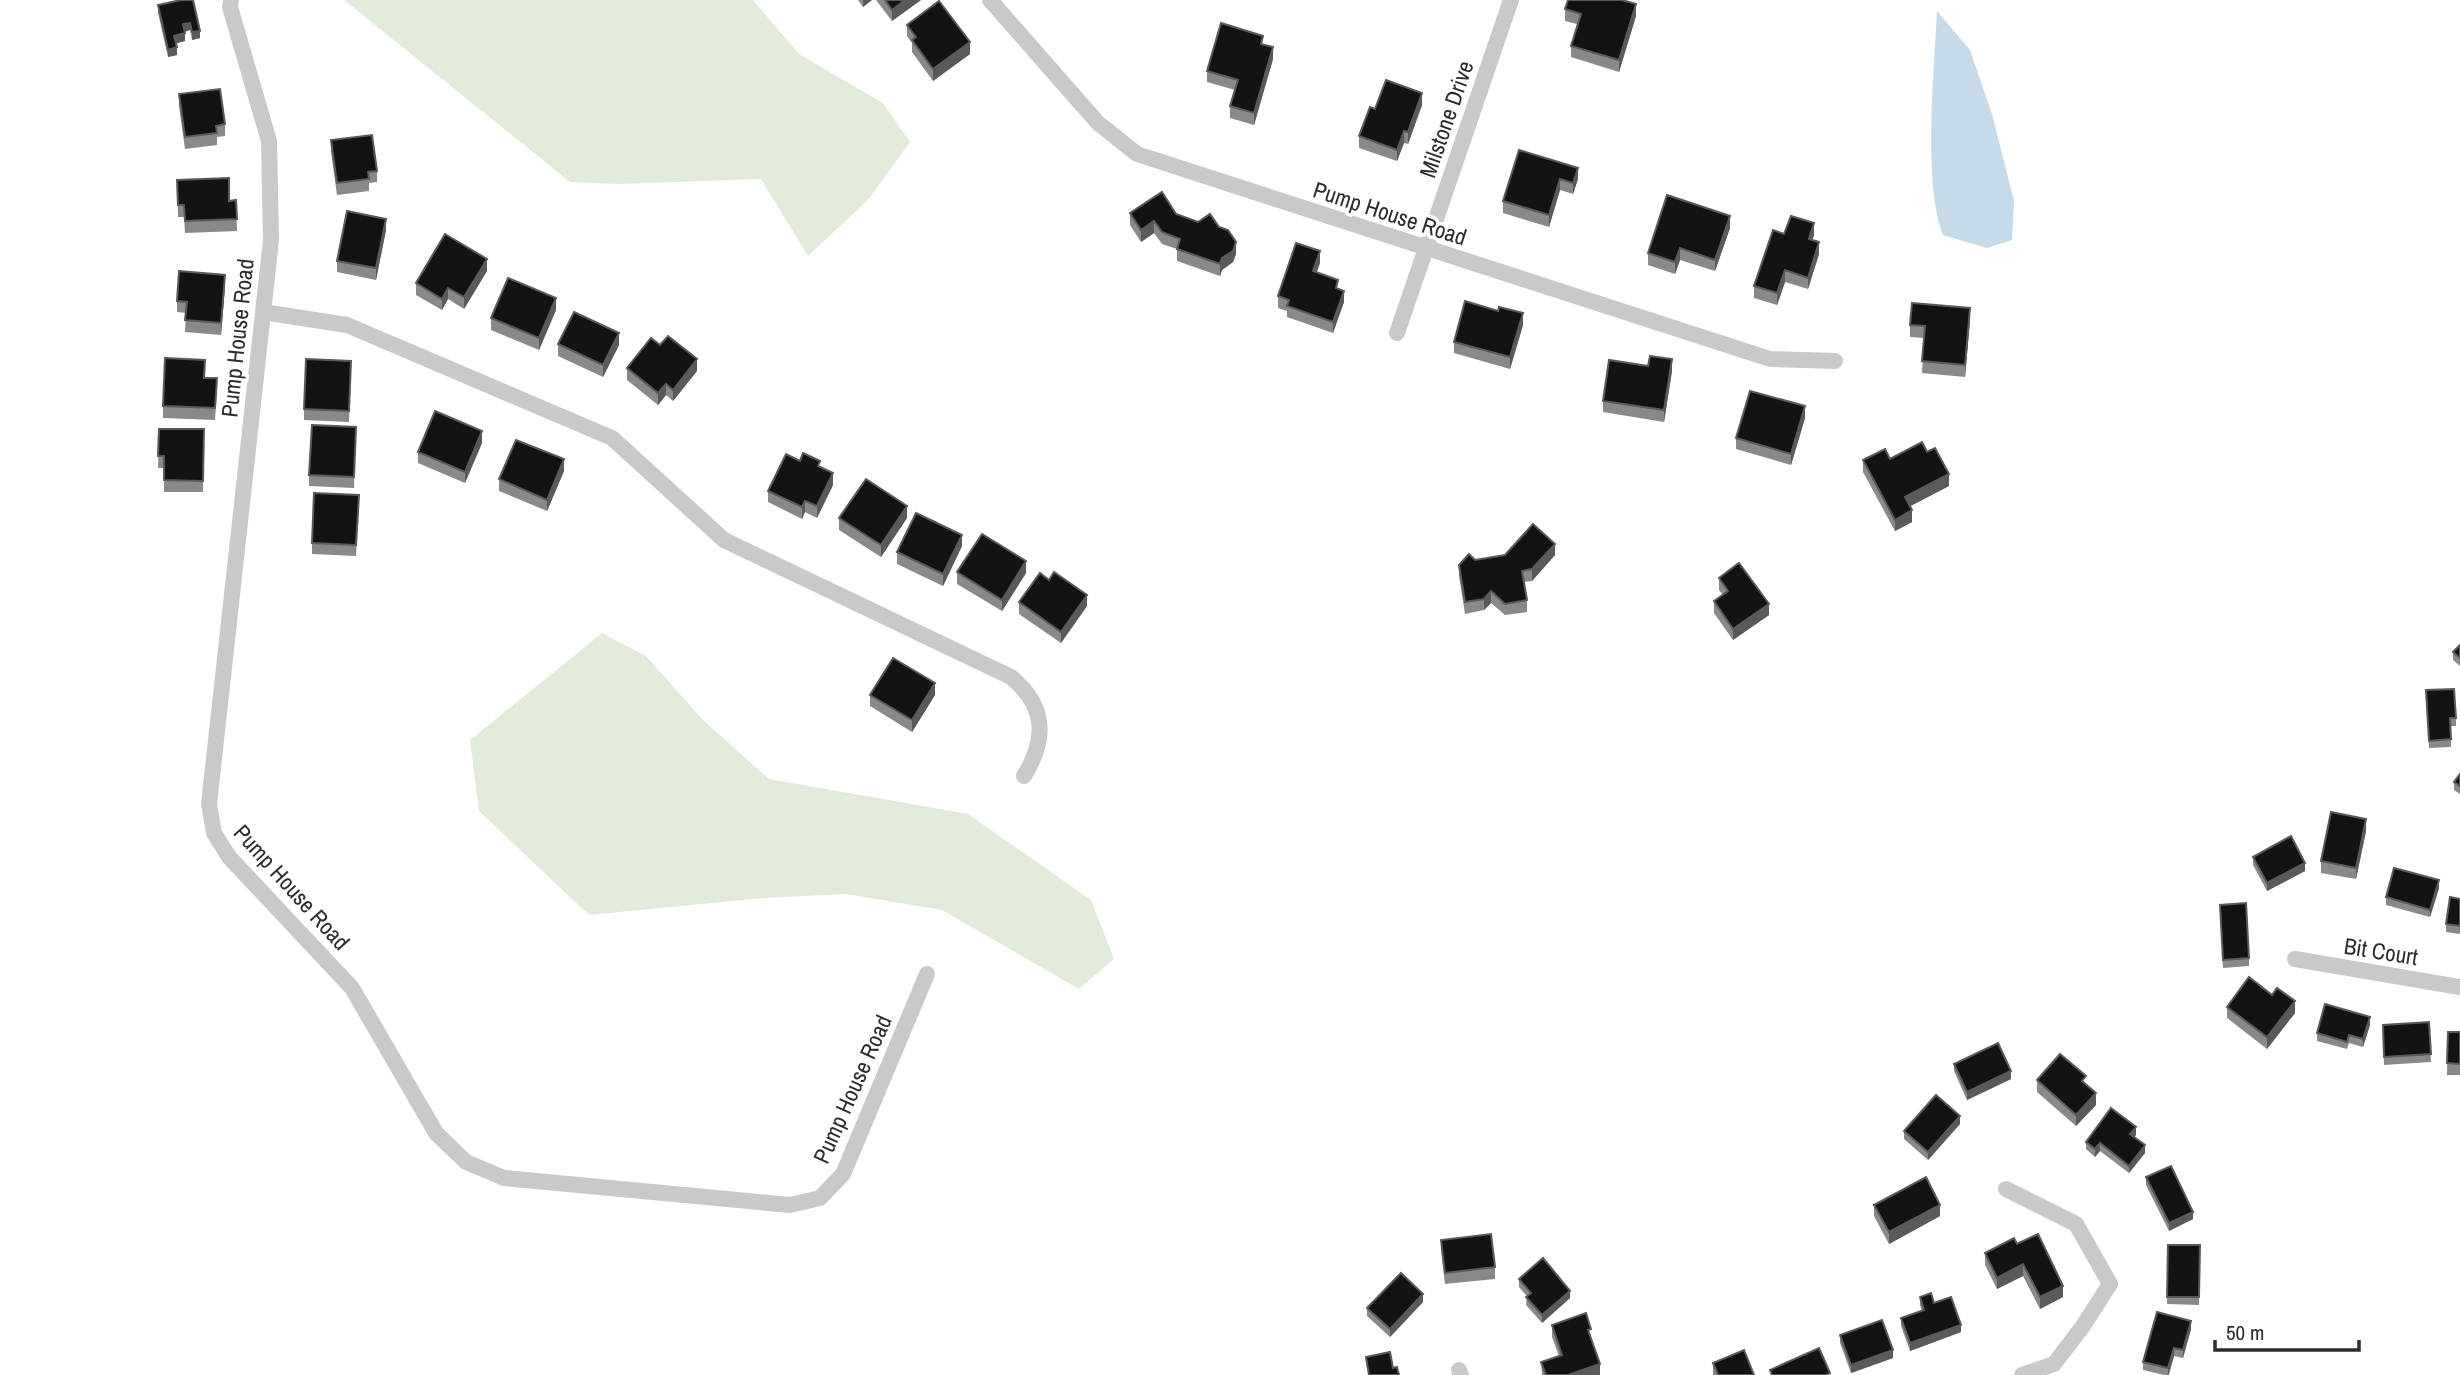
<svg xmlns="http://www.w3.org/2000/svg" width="2460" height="1375" viewBox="0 0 2460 1375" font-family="'Archivo Narrow',sans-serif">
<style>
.green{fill:#e2eada}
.water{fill:#c6daea}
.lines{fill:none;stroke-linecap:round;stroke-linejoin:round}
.minor{stroke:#c9c9c9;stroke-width:16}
.wall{fill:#898989}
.shaded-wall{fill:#5a5a5a}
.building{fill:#131313;stroke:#5a5a5a;stroke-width:2}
.labels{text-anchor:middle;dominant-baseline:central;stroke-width:7;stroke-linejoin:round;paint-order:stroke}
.street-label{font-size:23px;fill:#2c2c2c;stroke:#fff}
</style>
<rect width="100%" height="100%" fill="#fff"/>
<g class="green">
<polygon points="344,0 753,0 799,54 883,103 910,142 868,200 808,256 761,179 617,184 570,182"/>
<polygon points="602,633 646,656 703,720 769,779 968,814 1091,900 1114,959 1079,989 942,910 846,894 763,898 589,915 479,811 470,740"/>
</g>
<path class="water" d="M 1937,11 L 1970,50 L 1992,114 L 2014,201 L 2012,240 L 1987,248 L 1943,235 C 1923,184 1934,69 1937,11 Z"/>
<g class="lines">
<g class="minor">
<polyline points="231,0 230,7 269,141 271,240 209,804 214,833 229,857 352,988 436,1133 466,1162 504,1178 790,1205 820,1198 843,1174 927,974"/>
<polyline points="990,0 1098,123 1137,154 1770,359 1835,361"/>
<path d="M 263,312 L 347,325 L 612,438 L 724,540 L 1011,677 C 1046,706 1047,739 1024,776"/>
<polyline points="1397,333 1511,0"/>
<polyline points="2295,959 2460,987"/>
<polyline points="2006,1189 2076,1224 2110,1284 2083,1326 2054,1364 2022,1375"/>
<polyline points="1459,1370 1461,1375"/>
</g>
</g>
<g class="wall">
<polygon points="181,0 200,38 192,40 190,30 185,32 185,41 176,43 177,55 168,57 158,13 158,5"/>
<polygon points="858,0 872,0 863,7"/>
<polygon points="876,0 921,0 892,21"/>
<polygon points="1565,9 1636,16 1619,72 1571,57 1571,46 1577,24 1565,21"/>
<polygon points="907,25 970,54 933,81 912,52 912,43 907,36"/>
<polygon points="1263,45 1273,59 1254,125 1230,118 1230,106 1235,90 1207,82 1207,71"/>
<polygon points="179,94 225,124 225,136 217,137 217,145 185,149 179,106"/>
<polygon points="1422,105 1408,144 1404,143 1397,161 1359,148 1359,136 1375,109"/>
<polygon points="331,140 377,171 377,182 369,183 369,191 337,195 331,152"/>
<polygon points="1519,150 1578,179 1573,194 1560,190 1549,227 1503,213 1503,201"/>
<polygon points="177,180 229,201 236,200 237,231 185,233 184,217 178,217"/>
<polygon points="1130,213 1176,214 1236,254 1233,262 1222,270 1220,276 1177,261 1177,249 1162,244 1154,233 1141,242 1130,225"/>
<polygon points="1730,228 1715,271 1680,260 1675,274 1648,265 1648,253"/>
<polygon points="386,230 376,280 337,272 337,261"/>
<polygon points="1784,234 1814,235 1812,240 1819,254 1808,289 1785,282 1777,305 1754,298 1754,286"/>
<polygon points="1320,263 1316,273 1338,289 1344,302 1333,333 1287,317 1287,311 1278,308 1278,296"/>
<polygon points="487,271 464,309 448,299 442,310 416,295 416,283"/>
<polygon points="225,286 221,335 185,332 186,313 177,312 177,301"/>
<polygon points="556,310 539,350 491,330 491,318"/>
<polygon points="1970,320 1965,377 1922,373 1924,338 1910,337 1910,325"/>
<polygon points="1523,325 1510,369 1454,353 1454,342"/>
<polygon points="558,344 619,345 603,377 558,356"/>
<polygon points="660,345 697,371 673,401 666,395 658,405 627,380 627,368"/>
<polygon points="351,361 349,422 304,420 304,409"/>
<polygon points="1672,371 1664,422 1603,412 1603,401"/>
<polygon points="217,390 215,420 163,418 163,406"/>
<polygon points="1805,418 1791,465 1736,449 1736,438"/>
<polygon points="356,427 354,488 309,486 309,475"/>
<polygon points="159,429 204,429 203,492 164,492 164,468 158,468"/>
<polygon points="482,443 465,483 418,463 418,452"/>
<polygon points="1927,452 1949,486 1910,506 1912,522 1895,531 1863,472 1863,460 1890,459"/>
<polygon points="800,461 820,467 833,485 817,518 805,512 802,519 768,502 768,491"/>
<polygon points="564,471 547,511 499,491 499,479"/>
<polygon points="359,506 356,556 312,554 312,543"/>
<polygon points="839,518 907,518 881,557 839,530"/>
<polygon points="962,546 943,586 897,564 897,552"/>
<polygon points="1555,555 1532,581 1524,582 1527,600 1527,612 1505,615 1491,603 1484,610 1465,614 1459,576 1459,565 1475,560"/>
<polygon points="957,572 1026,573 1002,611 957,584"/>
<polygon points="1719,578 1769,615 1733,640 1714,613 1714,601 1723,595 1719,590"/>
<polygon points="1019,602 1087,606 1061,643 1019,614"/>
<polygon points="2460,645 2460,666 2453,660 2453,652"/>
<polygon points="870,695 935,695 912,732 870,706"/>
<polygon points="2426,698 2456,718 2456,726 2451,726 2451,747 2429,748"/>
<polygon points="2460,774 2460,794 2454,790 2454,782"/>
<polygon points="2366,831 2356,879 2321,873 2321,861"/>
<polygon points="2253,857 2305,871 2267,891 2253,865"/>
<polygon points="2439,888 2430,917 2386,905 2386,897"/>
<polygon points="2460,899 2460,934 2446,932 2446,924"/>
<polygon points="2220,913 2249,958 2249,966 2223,968"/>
<polygon points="2227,1007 2295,1013 2267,1049 2227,1018"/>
<polygon points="2429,1022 2431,1062 2384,1065 2383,1025"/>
<polygon points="2370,1025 2363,1047 2349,1043 2347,1049 2317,1041 2317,1033"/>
<polygon points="2448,1032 2460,1032 2460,1075 2447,1075"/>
<polygon points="1954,1064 2011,1079 1967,1100 1954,1071"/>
<polygon points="2037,1080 2086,1085 2096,1105 2076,1126 2037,1092"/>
<polygon points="1960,1124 1928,1160 1904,1139 1904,1131"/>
<polygon points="2136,1135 2134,1137 2145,1153 2129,1173 2100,1151 2095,1157 2086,1149 2086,1142"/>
<polygon points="2146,1177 2193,1219 2169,1231 2146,1185"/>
<polygon points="1874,1205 1940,1216 1889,1244 1874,1216"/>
<polygon points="1441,1240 1495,1267 1495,1279 1445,1284 1441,1251"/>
<polygon points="2017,1244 2063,1297 2040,1309 2023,1276 1997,1289 1985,1265 1985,1253"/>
<polygon points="2168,1245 2200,1245 2199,1305 2167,1304"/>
<polygon points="1519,1279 1570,1298 1542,1323 1526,1305 1527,1296 1519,1287"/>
<polygon points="1920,1297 1934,1303 1961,1332 1910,1351 1901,1326 1901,1318 1922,1311 1920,1305"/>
<polygon points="1423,1302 1390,1337 1367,1316 1367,1308"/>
<polygon points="1552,1325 1591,1340 1600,1375 1542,1375 1541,1362 1559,1356 1552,1337"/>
<polygon points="2191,1329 2183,1358 2174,1356 2169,1375 2164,1375 2143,1370 2143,1362"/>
<polygon points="1840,1335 1893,1358 1851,1373 1840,1343"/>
<polygon points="1713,1363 1754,1375 1713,1375"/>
</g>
<g class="shaded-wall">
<polygon points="863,0 872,0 863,7"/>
<polygon points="905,0 921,0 892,21 892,10"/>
<polygon points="1636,4 1636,16 1619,72 1619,60"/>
<polygon points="190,23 190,30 183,32 183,24"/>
<polygon points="200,31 200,38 192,40 192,32"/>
<polygon points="185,33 185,41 174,44 174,36"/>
<polygon points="970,42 970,54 933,81 933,69"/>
<polygon points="177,47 177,55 168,57 168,50"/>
<polygon points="1273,47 1273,59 1254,125 1254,113"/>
<polygon points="1422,93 1422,105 1408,144 1408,132"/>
<polygon points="1404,131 1404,143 1397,161 1397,150"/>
<polygon points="1578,168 1578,179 1573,194 1573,183"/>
<polygon points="1560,179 1560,190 1549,227 1549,215"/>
<polygon points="1730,216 1730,228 1715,271 1715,260"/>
<polygon points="386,219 386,230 376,280 376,268"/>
<polygon points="1154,221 1154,233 1141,242 1141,230"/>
<polygon points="1814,223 1814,235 1809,250 1809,239"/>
<polygon points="1236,242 1236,254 1233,262 1222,270 1220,276 1220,264 1222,258"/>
<polygon points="1819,242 1819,254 1808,289 1808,278"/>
<polygon points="1680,248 1680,260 1675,274 1675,262"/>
<polygon points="1320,251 1320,263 1313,283 1313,271"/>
<polygon points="487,259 487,271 464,309 464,297"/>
<polygon points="1785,270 1785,282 1777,305 1777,293"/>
<polygon points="225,275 225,286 221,335 221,323"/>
<polygon points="448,288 448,299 442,310 442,299"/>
<polygon points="1344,291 1344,302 1333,333 1333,322"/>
<polygon points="556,298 556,310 539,350 539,338"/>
<polygon points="1970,308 1970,320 1965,377 1965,365"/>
<polygon points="1523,313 1523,325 1510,369 1510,357"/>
<polygon points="619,333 619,345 603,377 603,365"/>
<polygon points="697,359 697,371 673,401 673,390"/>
<polygon points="1672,359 1672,371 1664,422 1664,410"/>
<polygon points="666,384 666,395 658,405 658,393"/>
<polygon points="1805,406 1805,418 1791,465 1791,454"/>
<polygon points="482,431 482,443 465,483 465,472"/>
<polygon points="564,459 564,471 547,511 547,500"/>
<polygon points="833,473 833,485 817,518 817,506"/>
<polygon points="1949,474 1949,486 1905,509 1905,497"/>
<polygon points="805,501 805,512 802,519 802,507"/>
<polygon points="907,506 907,518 881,557 881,545"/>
<polygon points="1912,510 1912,522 1895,531 1895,520"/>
<polygon points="962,535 962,546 943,586 943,574"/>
<polygon points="1555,544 1555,555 1532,581 1532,569"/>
<polygon points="1026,561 1026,573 1002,611 1002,600"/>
<polygon points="1491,591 1491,603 1484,610 1484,599"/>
<polygon points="1087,595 1087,606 1061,643 1061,632"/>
<polygon points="1769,604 1769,615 1733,640 1733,629"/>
<polygon points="935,683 935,695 912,732 912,720"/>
<polygon points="2366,819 2366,831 2356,879 2356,868"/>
<polygon points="2305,863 2305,871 2267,891 2267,883"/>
<polygon points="2439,880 2439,888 2430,917 2430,910"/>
<polygon points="2295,1001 2295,1013 2267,1049 2267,1037"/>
<polygon points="2370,1017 2370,1025 2363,1047 2363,1039"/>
<polygon points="2011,1071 2011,1079 1967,1100 1967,1092"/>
<polygon points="2096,1093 2096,1105 2076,1126 2076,1115"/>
<polygon points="1960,1116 1960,1124 1928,1160 1928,1152"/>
<polygon points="2136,1127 2136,1135 2130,1142 2130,1134"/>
<polygon points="2100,1143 2100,1151 2095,1157 2095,1149"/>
<polygon points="2145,1145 2145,1153 2129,1173 2129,1166"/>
<polygon points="1940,1205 1940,1216 1889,1244 1889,1232"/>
<polygon points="2193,1212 2193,1219 2169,1231 2169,1223"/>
<polygon points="2023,1264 2023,1276 1997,1289 1997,1278"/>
<polygon points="2063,1286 2063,1297 2040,1309 2040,1297"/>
<polygon points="1570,1291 1570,1298 1542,1323 1542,1315"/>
<polygon points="1423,1294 1423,1302 1390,1337 1390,1329"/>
<polygon points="2191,1321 2191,1329 2183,1358 2183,1350"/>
<polygon points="1961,1325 1961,1332 1910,1351 1910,1343"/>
<polygon points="2174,1348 2174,1356 2168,1375 2168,1368"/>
<polygon points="1893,1350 1893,1358 1851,1373 1851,1365"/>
<polygon points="1600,1364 1600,1375 1568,1375"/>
</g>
<g class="building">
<polygon points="181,0 193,0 200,31 192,32 190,23 183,24 185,33 174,36 177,47 168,50 158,5"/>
<polygon points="885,0 905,0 892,10"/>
<polygon points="1568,0 1622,0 1636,4 1619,60 1571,46 1581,14 1565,9"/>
<polygon points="939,1 970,42 933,69 912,40 916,37 907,25"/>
<polygon points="1221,23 1263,36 1261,44 1273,47 1254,113 1230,106 1238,80 1207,71"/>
<polygon points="1386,80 1422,93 1408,132 1404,131 1397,150 1359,136 1370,107 1375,109"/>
<polygon points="220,89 225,124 216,126 217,133 185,137 179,94"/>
<polygon points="372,135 377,171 368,172 369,179 337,183 331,140"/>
<polygon points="1519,150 1578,168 1573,183 1560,179 1549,215 1503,201"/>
<polygon points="229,178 229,201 236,200 237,219 185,221 184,205 178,205 177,180"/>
<polygon points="1162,192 1176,214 1198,222 1210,214 1219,227 1228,230 1236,242 1233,251 1222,258 1220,264 1177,249 1180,239 1162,232 1154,221 1141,230 1130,213"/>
<polygon points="1667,195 1730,216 1715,260 1680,248 1675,262 1648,253"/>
<polygon points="347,211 386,219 376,268 337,261"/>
<polygon points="1791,216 1814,223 1809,239 1819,242 1808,278 1785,270 1777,293 1754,286 1773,230 1784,234"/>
<polygon points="445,234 487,259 464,297 448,288 442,299 416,283"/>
<polygon points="1296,243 1320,251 1313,271 1338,280 1336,288 1344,291 1333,322 1287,306 1289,300 1278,296"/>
<polygon points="179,271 225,275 221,323 185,320 187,302 177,301"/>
<polygon points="508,278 556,298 539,338 491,318"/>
<polygon points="1465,301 1498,311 1499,307 1523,313 1510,357 1454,342"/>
<polygon points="1912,303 1970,308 1965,365 1922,361 1925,326 1910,325"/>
<polygon points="574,312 619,333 603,365 558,344"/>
<polygon points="668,336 697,359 673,390 666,384 658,393 627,368 651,338 660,345"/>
<polygon points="1650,356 1672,359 1664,410 1603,401 1609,360 1648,366"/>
<polygon points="165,358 205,360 204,378 217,378 215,408 163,406"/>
<polygon points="306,359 351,361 349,411 304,409"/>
<polygon points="1750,391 1805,406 1791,454 1736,438"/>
<polygon points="435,411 482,431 465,472 418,452"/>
<polygon points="312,425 356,427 354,477 309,475"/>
<polygon points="159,429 204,429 203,481 164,480 164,456 158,456"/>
<polygon points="516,440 564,459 547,500 499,479"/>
<polygon points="1922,442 1927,452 1935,448 1949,474 1905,497 1912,510 1895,520 1863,460 1885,449 1890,459"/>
<polygon points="803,453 820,461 818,466 833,473 817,506 805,501 802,507 768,491 786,454 800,461"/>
<polygon points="866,479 907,506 881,545 839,518"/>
<polygon points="314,493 359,495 356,545 312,543"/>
<polygon points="916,513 962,535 943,574 897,552"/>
<polygon points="1533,524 1555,544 1532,569 1522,571 1527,600 1505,604 1491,591 1484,599 1465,602 1459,565 1469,554 1475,560 1505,555"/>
<polygon points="982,534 1026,561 1002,600 957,572"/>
<polygon points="1739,563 1769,604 1733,629 1714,601 1728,591 1719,578"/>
<polygon points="1054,572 1087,595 1061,632 1019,602 1040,573 1049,580"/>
<polygon points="2460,645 2460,658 2453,652"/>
<polygon points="893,658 935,683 912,720 870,695"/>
<polygon points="2454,689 2456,718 2450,718 2451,739 2429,741 2426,690"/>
<polygon points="2460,774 2460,786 2454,782"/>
<polygon points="2331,812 2366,819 2356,868 2321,861"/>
<polygon points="2291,836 2305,863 2267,883 2253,857"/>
<polygon points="2394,868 2439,880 2430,910 2386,897"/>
<polygon points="2450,897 2460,899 2460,926 2446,924"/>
<polygon points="2246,903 2249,958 2223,960 2220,905"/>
<polygon points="2249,977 2272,995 2277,988 2295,1001 2267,1037 2227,1007"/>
<polygon points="2325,1004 2370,1017 2363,1039 2349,1035 2347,1042 2317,1033"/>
<polygon points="2429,1022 2431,1054 2384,1057 2383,1025"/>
<polygon points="2448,1032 2460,1032 2460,1064 2447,1063"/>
<polygon points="1998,1043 2011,1071 1967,1092 1954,1064"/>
<polygon points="2060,1054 2086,1076 2082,1081 2096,1093 2076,1115 2037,1080"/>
<polygon points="1936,1095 1960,1116 1928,1152 1904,1131"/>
<polygon points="2111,1108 2136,1127 2130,1134 2145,1145 2129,1166 2100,1143 2095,1149 2086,1142"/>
<polygon points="2171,1166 2193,1212 2169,1223 2146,1177"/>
<polygon points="1926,1177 1940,1205 1889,1232 1874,1205"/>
<polygon points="1491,1234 1495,1267 1445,1273 1441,1240"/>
<polygon points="2038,1234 2063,1286 2040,1297 2023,1264 1997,1278 1985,1253 2014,1238 2017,1244"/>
<polygon points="2168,1245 2200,1245 2199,1297 2167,1297"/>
<polygon points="1543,1258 1570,1291 1542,1315 1526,1297 1531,1293 1519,1279"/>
<polygon points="1401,1273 1423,1294 1390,1329 1367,1308"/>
<polygon points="1931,1293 1934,1303 1951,1297 1961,1325 1910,1343 1901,1318 1924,1310 1920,1297"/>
<polygon points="2157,1312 2191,1321 2183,1350 2174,1348 2168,1368 2143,1362"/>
<polygon points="1586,1313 1591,1329 1588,1330 1600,1364 1568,1375 1546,1375 1541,1362 1562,1355 1552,1325"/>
<polygon points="1882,1320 1893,1350 1851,1365 1840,1335"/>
<polygon points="1819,1348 1830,1373 1826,1375 1772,1375 1770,1370"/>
<polygon points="1744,1350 1754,1375 1718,1375 1713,1363"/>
<polygon points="1390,1352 1393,1368 1397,1367 1399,1375 1369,1375 1366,1357"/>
</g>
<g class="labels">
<g class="street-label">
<text transform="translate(1446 119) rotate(-71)">Milstone Drive</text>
<text transform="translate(1390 213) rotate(18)">Pump House Road</text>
<text transform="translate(237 338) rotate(-84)">Pump House Road</text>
<text transform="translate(292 887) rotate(48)">Pump House Road</text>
<text transform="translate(2381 951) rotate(9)">Bit Court</text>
<text transform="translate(852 1089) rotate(-66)">Pump House Road</text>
</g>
</g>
<path d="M2215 1340v10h144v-10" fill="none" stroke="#2c2c2c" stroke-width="3.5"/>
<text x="2226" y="1340" font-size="21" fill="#2c2c2c" stroke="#ffffff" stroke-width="5" paint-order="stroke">50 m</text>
</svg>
